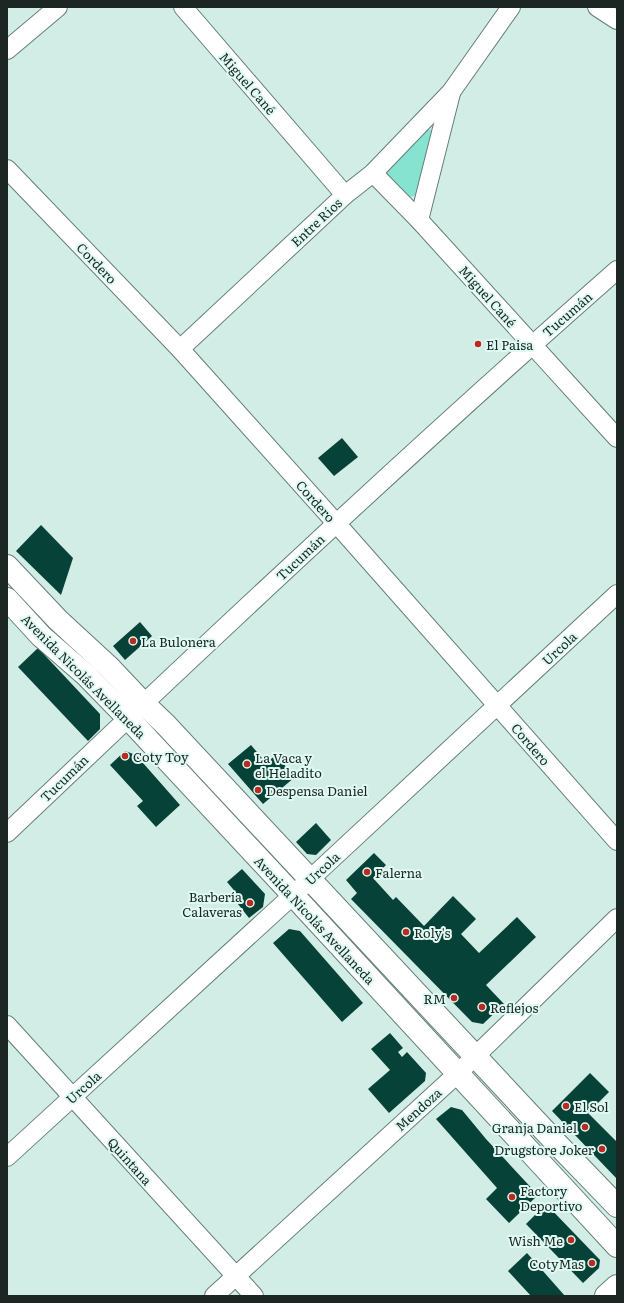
<svg xmlns="http://www.w3.org/2000/svg" width="624" height="1303" viewBox="0 0 624 1303" font-family="Literata,serif">
<style>
.green{fill:#86e3d0}
.building{fill:#074239}
.lines{fill:none;stroke-linecap:round;stroke-linejoin:round}
.street-casing{stroke:#657e78;stroke-width:20}
.secondary-casing{stroke:#657e78;stroke-width:24}
.street{stroke:#fff;stroke-width:18}
.secondary{stroke:#fff;stroke-width:22}
.poi-dot{fill:#b82b20;stroke:#dffaf3;stroke-width:1.5}
.labels{text-anchor:middle;dominant-baseline:central;stroke-width:4;stroke-linejoin:round;paint-order:stroke}
.street-label{font-size:13px;fill:#1c2623;stroke:#dffaf3}
.poi-label{font-size:13px;fill:#1c2623;stroke:#dffaf3;text-anchor:start}
</style>
<rect width="100%" height="100%" fill="#d2ede6"/>
<path class="green" d="M 427,129 L 433,131 L 419,193 C 414,196 411,198 406,196 L 385,172 Z"/>
<g class="building">
<polygon points="342,438 358,457 334,476 318,458"/>
<polygon points="41,525 73,558 61,595 16,551"/>
<polygon points="140,622 152,636 125,660 113,646"/>
<polygon points="38,648 100,714 100,729 88,741 18,667"/>
<polygon points="251,745 266,763 276,755 295,777 263,804 228,764"/>
<polygon points="125,751 136,755 180,805 156,827 137,806 143,801 110,765"/>
<polygon points="316,823 331,840 316,855 307,854 296,842"/>
<polygon points="374,853 386,865 373,878 393,900 396,897 424,926 453,896 476,919 461,934 479,953 517,917 536,937 486,985 504,1004 483,1024 472,1022 351,899 357,893 346,880"/>
<polygon points="242,869 265,894 263,907 249,918 234,899 238,895 227,882"/>
<polygon points="289,929 300,931 363,1003 342,1022 273,943"/>
<polygon points="390,1033 403,1048 398,1052 402,1057 407,1052 426,1073 425,1081 389,1113 368,1089 390,1070 371,1049"/>
<polygon points="590,1073 609,1092 588,1113 617,1142 617,1179 552,1111"/>
<polygon points="451,1107 462,1110 486,1139 538,1195 509,1223 486,1199 497,1188 436,1119"/>
<polygon points="546,1204 600,1260 599,1268 583,1283 526,1224"/>
<polygon points="527,1253 565,1296 531,1296 508,1271"/>
</g>
<g class="lines">
<defs>
<g id="street">
<polyline points="183,7 345,195"/>
<polyline points="597,7 617,20"/>
<polyline points="7,50 58,7"/>
<polyline points="7,169 180,349 336,523 617,841"/>
<polyline points="373,173 419,220 617,438"/>
<polyline points="419,220 451,93"/>
<polyline points="180,349 345,195 373,173 451,92 511,7"/>
<path d="M 7,833 C 208,642 409,453 617,270"/>
<polyline points="7,1025 254,1296"/>
<polyline points="7,1157 293,895 617,594"/>
<polyline points="214,1296 457,1074 617,918"/>
</g>
<g id="secondary">
<polyline points="7,566 58,620 109,667 143,703 166,725 560,1147 617,1206"/>
<polyline points="7,599 41,636 87,676 128,718 293,895 617,1246"/>
<polyline points="606,1296 617,1286"/>
</g>
</defs>
<use href="#street" class="street-casing"/>
<use href="#secondary" class="secondary-casing"/>
<use href="#street" class="street"/>
<use href="#secondary" class="secondary"/>
</g>
<g class="poi-dot">
<circle cx="478" cy="344" r="4"/>
<circle cx="133" cy="641" r="4"/>
<circle cx="125" cy="756" r="4"/>
<circle cx="247" cy="764" r="4"/>
<circle cx="258" cy="790" r="4"/>
<circle cx="367" cy="872" r="4"/>
<circle cx="250" cy="903" r="4"/>
<circle cx="406" cy="932" r="4"/>
<circle cx="454" cy="998" r="4"/>
<circle cx="482" cy="1007" r="4"/>
<circle cx="566" cy="1106" r="4"/>
<circle cx="585" cy="1127" r="4"/>
<circle cx="602" cy="1149" r="4"/>
<circle cx="512" cy="1197" r="4"/>
<circle cx="571" cy="1240" r="4"/>
<circle cx="592" cy="1263" r="4"/>
</g>
<g class="labels">
<g class="street-label">
<text transform="translate(248 83) rotate(49)">Miguel Cané</text>
<text transform="translate(316 222) rotate(-43)">Entre Ríos</text>
<text transform="translate(97 263) rotate(46)">Cordero</text>
<text transform="translate(488 296) rotate(48)">Miguel Cané</text>
<text transform="translate(567 314) rotate(-41)">Tucumán</text>
<text transform="translate(316 501) rotate(48)">Cordero</text>
<text transform="translate(300 557) rotate(-43)">Tucumán</text>
<text transform="translate(559 648) rotate(-43)">Urcola</text>
<text transform="translate(84 676) rotate(45)">Avenida Nicolás Avellaneda</text>
<text transform="translate(531 744) rotate(49)">Cordero</text>
<text transform="translate(64 778) rotate(-44)">Tucumán</text>
<text transform="translate(322 868) rotate(-43)">Urcola</text>
<text transform="translate(315 920) rotate(47)">Avenida Nicolás Avellaneda</text>
<text transform="translate(83 1087) rotate(-42)">Urcola</text>
<text transform="translate(418 1109) rotate(-42)">Mendoza</text>
<text transform="translate(130 1161) rotate(48)">Quintana</text>
</g>
<g class="poi-label">
<text x="486" y="344">El Paisa</text>
<text x="141" y="641">La Bulonera</text>
<text x="133" y="756">Coty Toy</text>
<text x="255" y="757">La Vaca y<tspan x="255" dy="15">el Heladito</tspan></text>
<text x="266" y="790">Despensa Daniel</text>
<text x="375" y="872">Falerna</text>
<text x="242" y="896" text-anchor="end">Barbería<tspan x="242" dy="15">Calaveras</tspan></text>
<text x="414" y="932">Roly's</text>
<text x="446" y="998" text-anchor="end">RM</text>
<text x="490" y="1007">Reflejos</text>
<text x="574" y="1106">El Sol</text>
<text x="577" y="1127" text-anchor="end">Granja Daniel</text>
<text x="594" y="1149" text-anchor="end">Drugstore Joker</text>
<text x="520" y="1190">Factory<tspan x="520" dy="15">Deportivo</tspan></text>
<text x="563" y="1240" text-anchor="end">Wish Me</text>
<text x="584" y="1263" text-anchor="end">CotyMas</text>
</g>
</g>
<rect width="624" height="1303" fill="none" stroke="#1c2623" stroke-width="16"/>
</svg>
